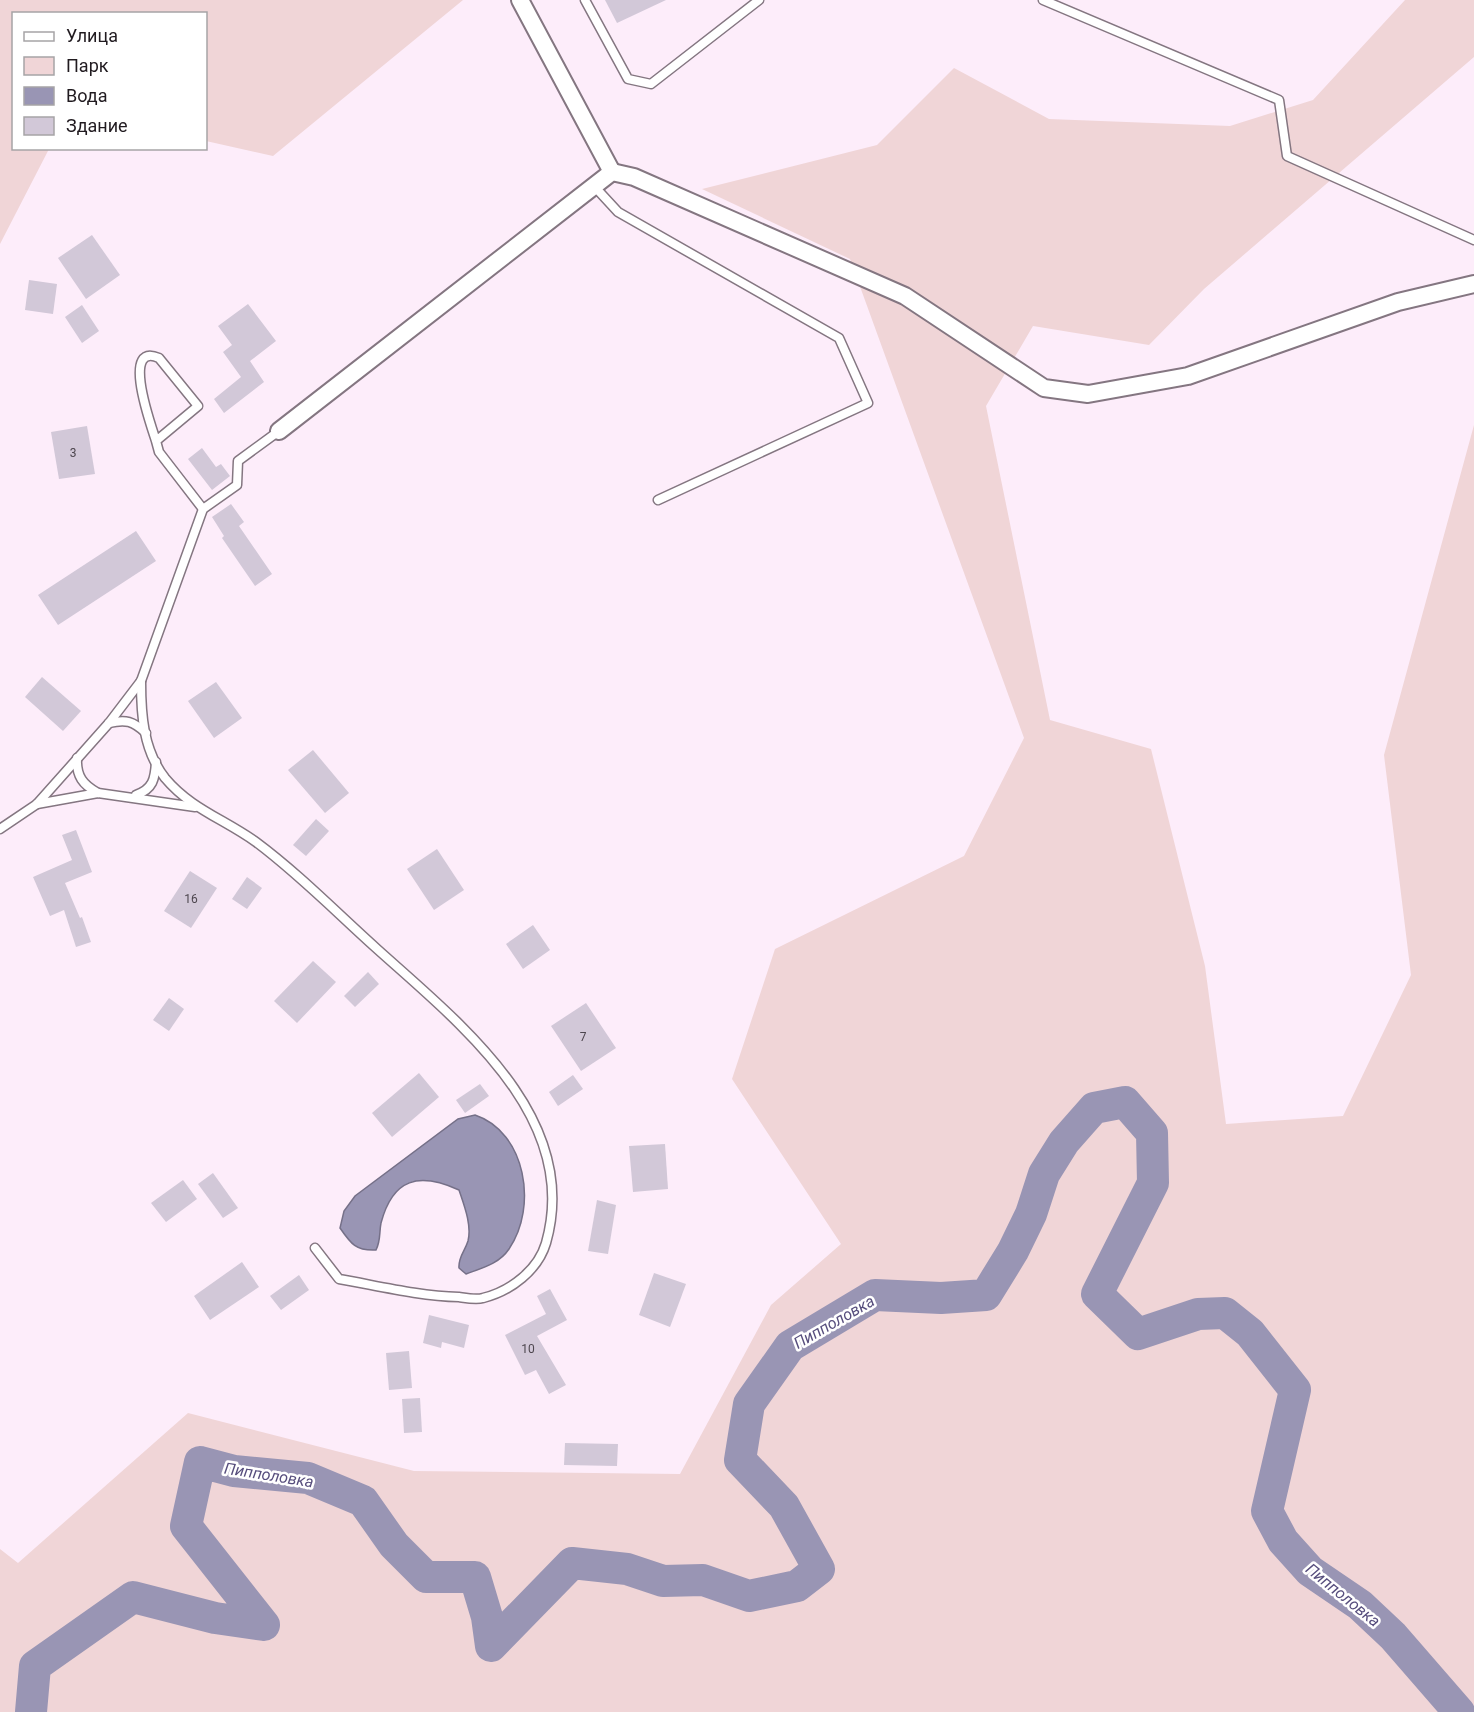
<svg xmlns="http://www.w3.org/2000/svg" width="1474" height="1712" viewBox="0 0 1474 1712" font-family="Roboto,sans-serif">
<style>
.green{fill:#f0d5d7}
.water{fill:#9995b4;stroke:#757088;stroke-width:1.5}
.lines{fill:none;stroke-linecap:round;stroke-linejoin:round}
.river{stroke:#9995b4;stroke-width:32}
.building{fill:#d2c8d8}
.service-casing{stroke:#847681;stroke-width:11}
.minor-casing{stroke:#847681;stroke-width:20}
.service{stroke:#fff;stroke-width:8}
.minor{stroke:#fff;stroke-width:16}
.labels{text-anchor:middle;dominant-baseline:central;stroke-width:5;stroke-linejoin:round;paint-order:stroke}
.number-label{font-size:12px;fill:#4d464e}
.water-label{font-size:16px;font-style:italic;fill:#574e7d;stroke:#fff}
</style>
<rect width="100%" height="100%" fill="#fdedfa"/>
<g class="green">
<polygon points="0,0 463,0 273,156 206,141 206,14 14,14 14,148 49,149 0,244"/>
<polygon points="1405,0 1474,0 1474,57 1204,289 1149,345 1033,326 986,406 1050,720 1151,749 1205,966 1226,1124 1343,1116 1411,975 1384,755 1474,425 1474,1712 0,1712 0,1549 18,1563 188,1413 414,1471 680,1474 771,1305 841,1244 732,1079 775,949 964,856 1024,738 850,259 702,189 877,145 954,68 1049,119 1230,126 1313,100"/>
</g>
<path class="water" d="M 475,1115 C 526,1132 538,1207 509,1249 C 499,1264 482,1268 466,1274 L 459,1268 C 458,1257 465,1251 468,1241 C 472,1225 464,1205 459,1190 C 419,1172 393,1178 381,1223 C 379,1233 381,1240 376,1250 C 356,1251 351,1244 340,1228 L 344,1211 L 355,1196 L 458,1119 Z"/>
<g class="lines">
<polyline class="river" points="31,1712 35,1666 133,1597 215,1618 264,1625 186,1526 200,1462 234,1471 308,1478 363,1501 394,1545 426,1577 475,1577 487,1617 491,1646 572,1563 627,1569 663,1581 703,1580 749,1596 797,1586 819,1569 784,1506 740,1460 749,1404 790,1346 875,1295 941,1298 986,1295 1013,1251 1031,1214 1044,1174 1064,1142 1094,1108 1125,1102 1152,1133 1153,1183 1097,1294 1138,1334 1198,1314 1225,1313 1250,1333 1295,1390 1267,1511 1283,1541 1310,1571 1360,1605 1393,1636 1459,1712"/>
</g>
<g class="building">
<polygon points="605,0 666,0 617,23"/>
<polygon points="92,235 120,275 86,299 58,258"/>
<polygon points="29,280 57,284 53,314 25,310"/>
<polygon points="248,304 276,341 250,361 264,382 224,413 214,399 241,377 223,352 232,345 218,326"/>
<polygon points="82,305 99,331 82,343 65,317"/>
<polygon points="87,426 95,474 59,479 51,432"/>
<polygon points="202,448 216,467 221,464 230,476 212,490 188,459"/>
<polygon points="231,504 244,522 239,526 272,574 255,586 222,538 224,536 212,517"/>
<polygon points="136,531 156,561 58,625 38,595"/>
<polygon points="42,677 81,711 63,731 25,697"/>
<polygon points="216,682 242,718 214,738 188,701"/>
<polygon points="313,750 349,793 325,813 288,770"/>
<polygon points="316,819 329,831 306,856 293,845"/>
<polygon points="76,830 92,872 65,883 80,918 82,917 91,942 76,947 64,910 50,916 33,877 72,860 62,835"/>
<polygon points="437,849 464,890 434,910 407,869"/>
<polygon points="190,871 217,888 191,928 164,911"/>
<polygon points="247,877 262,888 247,909 232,899"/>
<polygon points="533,925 550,950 523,969 506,944"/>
<polygon points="313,961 336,982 297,1023 274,1001"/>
<polygon points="368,972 379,984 355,1007 344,996"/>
<polygon points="169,998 184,1009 169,1031 153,1020"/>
<polygon points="586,1003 616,1048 581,1071 551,1026"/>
<polygon points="419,1073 439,1097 392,1137 372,1113"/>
<polygon points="573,1075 583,1089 558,1106 549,1092"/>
<polygon points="480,1084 489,1096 465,1113 456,1100"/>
<polygon points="665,1144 668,1189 633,1192 629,1146"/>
<polygon points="213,1173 238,1208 223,1218 198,1184"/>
<polygon points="183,1180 197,1199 166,1222 151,1203"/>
<polygon points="597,1200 616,1205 608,1254 588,1251"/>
<polygon points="242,1262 259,1287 210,1320 194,1296"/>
<polygon points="654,1273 686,1284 670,1327 639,1315"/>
<polygon points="299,1275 309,1290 281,1310 270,1296"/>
<polygon points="550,1289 567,1320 537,1336 566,1385 549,1394 536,1370 525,1375 505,1335 546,1314 537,1296"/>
<polygon points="429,1315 469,1325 464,1348 442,1342 441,1348 423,1343"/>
<polygon points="409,1351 412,1388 389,1390 386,1353"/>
<polygon points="420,1398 422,1432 404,1433 402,1399"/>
<polygon points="565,1443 618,1444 617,1466 564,1465"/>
</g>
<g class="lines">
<defs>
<g id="service">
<polyline points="585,0 628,79 651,84 759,0"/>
<polyline points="1043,0 1279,100 1287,156 1474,240"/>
<polyline points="594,186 618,212 839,338 868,403 658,500"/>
<path d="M 156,441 L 198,406 L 159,358 C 120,341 152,428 156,441 L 159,452 L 203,509"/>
<path d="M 141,681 C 141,714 143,750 165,778 C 191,809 224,819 256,842 C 299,874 337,913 376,948 C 458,1022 582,1117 546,1243 C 538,1270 511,1291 483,1298 C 476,1300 466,1298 459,1297 C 419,1296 379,1286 339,1279 L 315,1248"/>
<path d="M 109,723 C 126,719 133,721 146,733"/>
<path d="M 77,758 C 76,776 83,785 98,793"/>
<path d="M 136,795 C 153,789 155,779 156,762"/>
<polyline points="37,804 98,793 195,807"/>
<polyline points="0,829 37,804 109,723 141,681 203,509 237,485 238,461 279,431"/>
</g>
<g id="minor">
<polyline points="520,0 612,172"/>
<polyline points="279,431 612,172 634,177 905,296 1044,388 1088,394 1188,376 1398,302 1474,284"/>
</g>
</defs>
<use href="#service" class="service-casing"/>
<use href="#minor" class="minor-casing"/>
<use href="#service" class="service"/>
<use href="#minor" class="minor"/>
</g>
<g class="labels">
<g class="number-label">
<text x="73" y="453">3</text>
<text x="191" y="899">16</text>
<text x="583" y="1037">7</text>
<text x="528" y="1349">10</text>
</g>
<g class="water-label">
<text transform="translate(834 1322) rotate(-30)">Пипполовка</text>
<text transform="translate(269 1475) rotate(9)">Пипполовка</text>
<text transform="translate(1343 1595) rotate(39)">Пипполовка</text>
</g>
</g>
<rect x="12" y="12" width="195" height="138" fill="#ffffff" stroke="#a6a4a6" stroke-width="1.5"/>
<rect x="24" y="32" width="30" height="9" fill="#ffffff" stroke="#a6a4a6" stroke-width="1.5"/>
<text x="66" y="42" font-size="18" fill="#211b20">Улица</text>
<rect x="24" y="57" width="30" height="18" fill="#f0d5d7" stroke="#a6a4a6" stroke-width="1.5"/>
<text x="66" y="72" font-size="18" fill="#211b20">Парк</text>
<rect x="24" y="87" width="30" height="18" fill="#9995b4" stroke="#a6a4a6" stroke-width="1.5"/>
<text x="66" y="102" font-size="18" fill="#211b20">Вода</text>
<rect x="24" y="117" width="30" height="18" fill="#d2c8d8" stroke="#a6a4a6" stroke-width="1.5"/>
<text x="66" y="132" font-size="18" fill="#211b20">Здание</text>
</svg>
